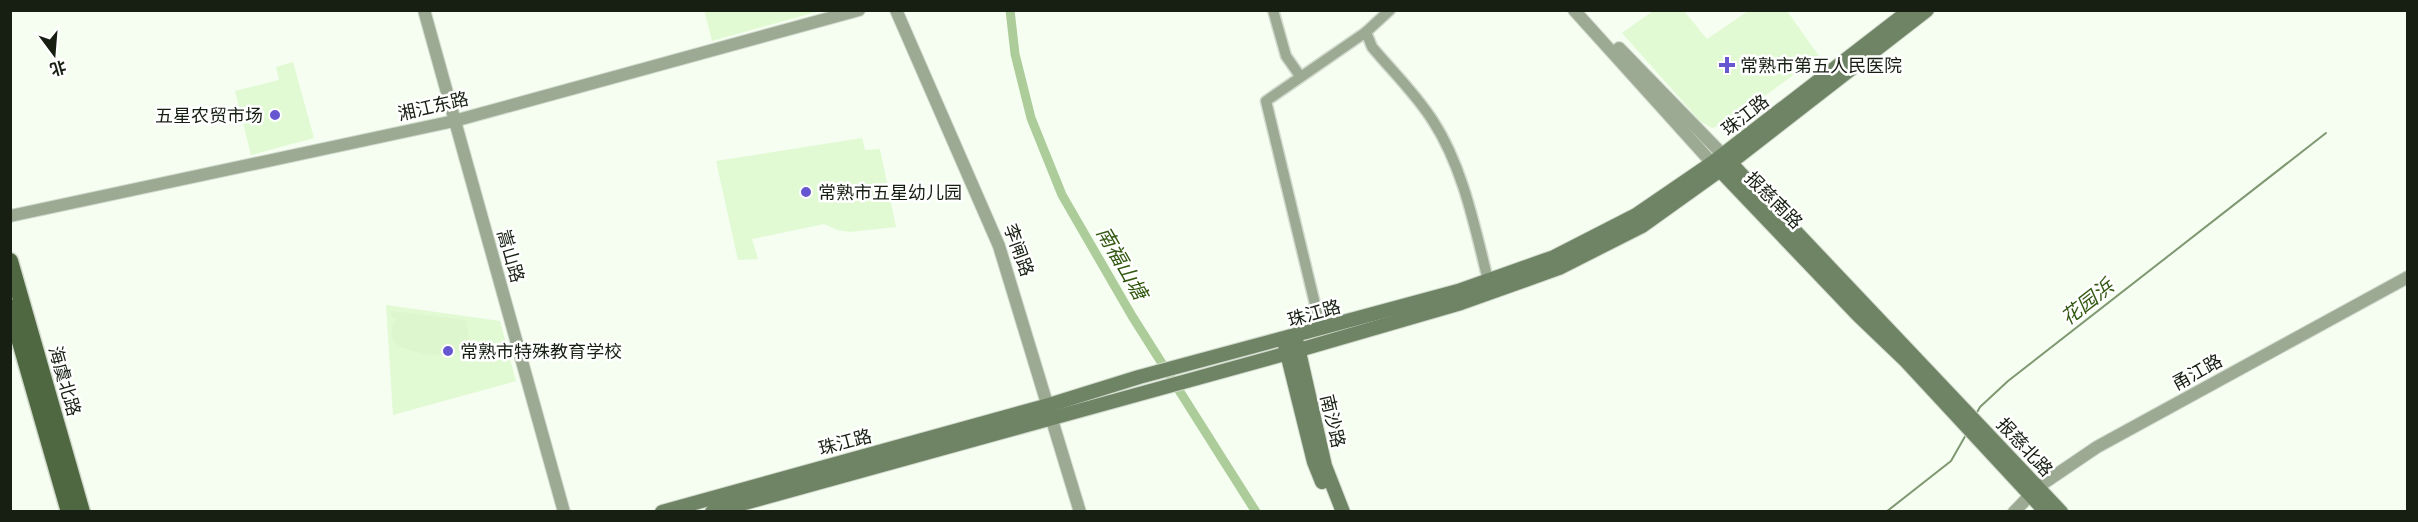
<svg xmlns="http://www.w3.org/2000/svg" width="2418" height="522" viewBox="0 0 2418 522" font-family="'PT Sans Narrow','Noto Sans SC',sans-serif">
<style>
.built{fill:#e1fad3}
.green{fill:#ddf6ce}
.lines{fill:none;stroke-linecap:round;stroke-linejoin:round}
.stream{stroke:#7f9871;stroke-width:2}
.canal{stroke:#accc99;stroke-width:9}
.minor-casing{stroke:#d1dacd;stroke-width:13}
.tertiary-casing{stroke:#d1dacd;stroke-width:14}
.secondary-casing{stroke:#d1dacd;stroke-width:16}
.primary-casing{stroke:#d1dacd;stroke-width:19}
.minor{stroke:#9caa94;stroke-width:10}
.tertiary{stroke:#9caa94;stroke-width:12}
.secondary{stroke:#6f8464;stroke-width:14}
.primary{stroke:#506841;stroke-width:16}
.poi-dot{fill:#6657d0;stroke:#fff;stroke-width:2}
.labels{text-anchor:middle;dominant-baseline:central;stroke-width:5;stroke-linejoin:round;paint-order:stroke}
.poi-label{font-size:18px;fill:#171f13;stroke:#fff;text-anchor:start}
.street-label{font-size:18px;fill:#171f13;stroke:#fff}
.water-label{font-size:20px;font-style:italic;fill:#335912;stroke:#fff}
</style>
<rect width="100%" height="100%" fill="#f5fef1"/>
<g class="built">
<polygon points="704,10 820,10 820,11 712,41"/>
<polygon points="1653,11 1684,11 1707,39 1748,11 1787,11 1819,56 1728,123 1712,128 1700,121 1622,33"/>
<polygon points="293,62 314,138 251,155 235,91 279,80 276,67"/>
<polygon points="862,138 865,150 880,149 896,227 850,232 837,230 824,224 752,239 758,259 738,260 716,161"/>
<polygon points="386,305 500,321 516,381 393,415"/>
</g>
<path class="green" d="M 391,311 L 467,320 L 469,346 C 454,363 418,353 399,347 C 389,339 389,328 397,318 L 391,317 Z"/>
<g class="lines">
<g class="stream">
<polyline points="1976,414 1980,407 2008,381 2326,133"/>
<polyline points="1886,512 1951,461 1967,433"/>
</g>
<polyline class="canal" points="1010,10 1015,54 1031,118 1062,195 1132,316 1256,512"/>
<defs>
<g id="minor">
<polyline points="1273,10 1286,56 1300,76"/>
<path d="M 1366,32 L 1372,47 C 1392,71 1416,94 1433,121 C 1463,167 1475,228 1488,280"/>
<polyline points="1321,329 1266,101 1366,32 1390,10"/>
</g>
<g id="tertiary">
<polyline points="424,10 564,512"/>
<polyline points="896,10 999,246 1080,512"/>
<polyline points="1574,10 1712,163"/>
<polyline points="1619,48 1723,155"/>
<polyline points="10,216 454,121 859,10"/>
<polyline points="2014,512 2038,487 2097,447 2408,277"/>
</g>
<g id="secondary">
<polyline points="1724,156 2061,512"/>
<polyline points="1714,164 1858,315 1906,361 2046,512"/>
<polyline points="1297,343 1325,466 1343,512"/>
<polyline points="1285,345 1314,462 1322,482"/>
<polyline points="662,512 1049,405 1139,377 1458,291 1554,257 1636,215 1712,163 1910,10"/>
<polyline points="712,512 1299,350 1461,303 1559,268 1642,226 1730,163 1927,10"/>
</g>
<g id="primary">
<polyline points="10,261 82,512"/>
<polyline points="10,307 69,512"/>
</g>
</defs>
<use href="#minor" class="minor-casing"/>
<use href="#tertiary" class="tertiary-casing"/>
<use href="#secondary" class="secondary-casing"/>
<use href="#primary" class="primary-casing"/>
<use href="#minor" class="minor"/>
<use href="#tertiary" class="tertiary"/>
<use href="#secondary" class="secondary"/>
<use href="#primary" class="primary"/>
</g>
<g class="poi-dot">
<path d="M1724 56h6v6h6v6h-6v6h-6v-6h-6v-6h6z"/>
<circle cx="275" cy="115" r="6"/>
<circle cx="806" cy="192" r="6"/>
<circle cx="448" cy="351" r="6"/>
</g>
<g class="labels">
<g class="poi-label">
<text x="1740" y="65">常熟市第五人民医院</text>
<text x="263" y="115" text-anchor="end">五星农贸市场</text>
<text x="818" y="192">常熟市五星幼儿园</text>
<text x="460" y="351">常熟市特殊教育学校</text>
</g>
<g class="street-label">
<text transform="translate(433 106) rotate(-13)">湘江东路</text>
<text transform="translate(1745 115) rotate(-38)">珠江路</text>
<text transform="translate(1774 200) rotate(45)">报慈南路</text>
<text transform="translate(1019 250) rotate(70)">李闸路</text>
<text transform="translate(511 256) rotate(74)">嵩山路</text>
<text transform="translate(1314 313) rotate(-16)">珠江路</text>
<text transform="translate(2197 372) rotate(-29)">甬江路</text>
<text transform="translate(65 381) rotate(74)">海虞北路</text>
<text transform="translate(1333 421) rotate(77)">南沙路</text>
<text transform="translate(845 442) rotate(-15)">珠江路</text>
<text transform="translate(2025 447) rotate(47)">报慈北路</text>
</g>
<g class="water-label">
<text transform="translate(1122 263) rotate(60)">南福山塘</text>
<text transform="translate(2087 302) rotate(-38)">花园浜</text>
</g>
</g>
<rect width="2418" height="522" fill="none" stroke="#171f13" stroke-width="24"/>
<g transform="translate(54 54) rotate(164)" stroke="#ffffff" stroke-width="4.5" paint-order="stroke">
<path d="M0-4.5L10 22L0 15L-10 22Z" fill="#171f13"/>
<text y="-9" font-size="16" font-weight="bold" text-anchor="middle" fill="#171f13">北</text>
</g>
</svg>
